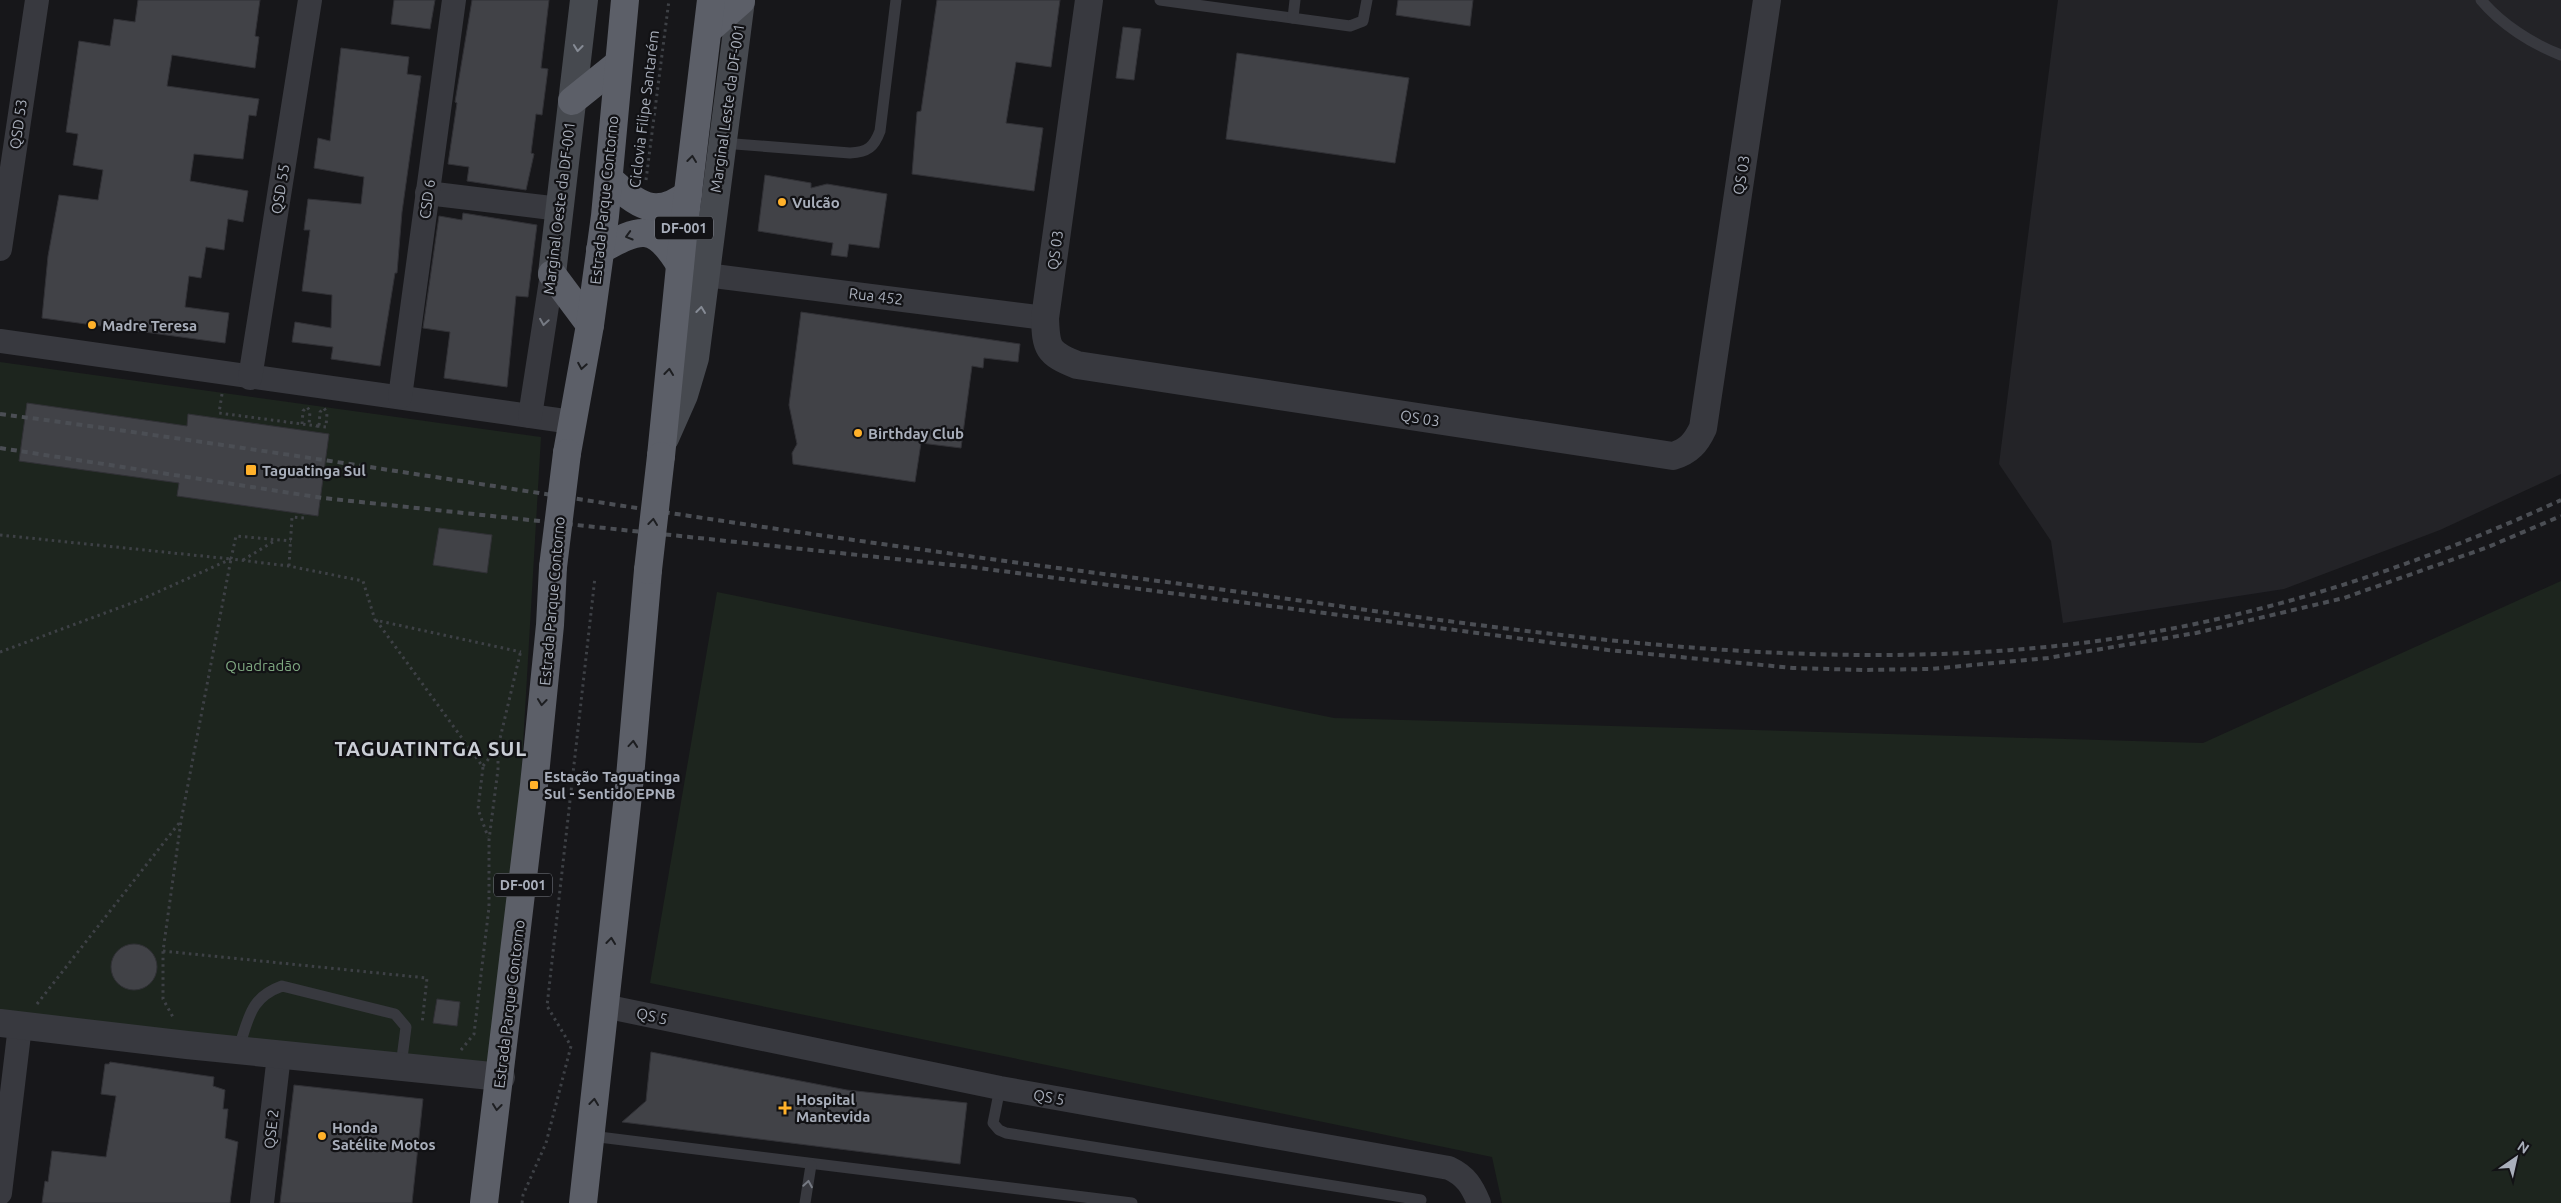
<svg xmlns="http://www.w3.org/2000/svg" width="2561" height="1203" viewBox="0 0 2561 1203" font-family="Ubuntu,sans-serif">
<style>
.built{fill:#232327}
.green{fill:#1d251e}
.building{fill:#414247;stroke:#313136}
.lines{fill:none;stroke-linecap:round;stroke-linejoin:round}
.path{stroke:#3e4146;stroke-width:3;stroke-dasharray:2.5 4;stroke-linecap:butt}
.service{stroke:#38393f;stroke-width:11}
.minor{stroke:#38393f;stroke-width:24}
.tertiary{stroke:#38393f;stroke-width:28}
.secondary{stroke:#46494f;stroke-width:28}
.trunk{stroke:#5c5f68;stroke-width:28}
.rail{stroke:#4b4e54;stroke-width:4;stroke-dasharray:6 5;stroke-linecap:butt}
.trunk-bridge{stroke:#5c5f68;stroke-width:28}
.oneway{stroke:#868b95}
.oneway2{stroke:#1d1e21}
.oneway3{stroke:#767a83}
.poi-dot{fill:#ffb12a;stroke:#121215;stroke-width:2}
.labels{text-anchor:middle;dominant-baseline:central;stroke-width:4.5;stroke-linejoin:round;paint-order:stroke}
.shield{fill:#121215;stroke:#7c8089;stroke-width:1}
.shield-label{font-size:14px;font-weight:bold;fill:#a9afbb}
.street-label{font-size:15px;fill:#a9afbb;stroke:#121215}
.poi-label{font-size:15px;font-weight:bold;fill:#a9afbb;stroke:#121215;text-anchor:start}
.park-label{font-size:15px;fill:#7ea780;stroke:#121215}
.district-label{font-size:20px;font-weight:bold;letter-spacing:1px;fill:#caced6;stroke:#121215}
</style>
<rect width="100%" height="100%" fill="#17171a"/>
<polygon class="built" points="2058,0 2561,0 2561,474 2440,530 2284,589 2063,623 2051,541 1999,464"/>
<g class="green">
<polygon points="0,362 541,437 506,1036 501,1077 0,1018"/>
<polygon points="2561,581 2561,1203 1502,1203 1492,1157 650,983 717,592 1334,718 2203,743"/>
</g>
<g class="building">
<polygon points="138,0 260,0 255,36 259,37 255,68 172,55 167,86 259,99 256,116 249,115 243,159 194,154 190,181 248,191 243,222 228,219 224,250 206,247 201,278 189,276 185,307 229,313 225,343 42,318 48,256 59,195 98,200 103,170 73,165 78,134 66,132 79,41 110,46 114,19 135,22"/>
<polygon points="394,0 435,0 430,29 391,24"/>
<polygon points="472,0 549,0 541,68 548,69 542,115 536,114 531,153 534,154 526,190 467,181 469,167 448,164 457,103 455,102"/>
<polygon points="937,0 1060,0 1051,67 1016,62 1006,123 1043,128 1034,191 912,174 917,112 921,111"/>
<polygon points="1398,0 1473,0 1470,26 1396,15"/>
<polygon points="1123,27 1141,29 1134,80 1116,78"/>
<polygon points="341,48 409,57 407,74 421,76 402,212 397,273 395,273 380,366 331,359 333,347 292,342 295,322 331,328 332,295 302,291 310,230 304,230 308,199 361,204 364,177 314,168 318,138 330,141"/>
<polygon points="1237,53 1409,78 1395,163 1226,139"/>
<polygon points="765,175 811,183 811,188 827,184 887,194 879,248 849,244 847,257 831,255 833,243 758,231"/>
<polygon points="463,213 537,225 528,297 516,296 507,387 444,378 450,332 423,328 439,216 462,220"/>
<polygon points="801,312 1020,344 1018,362 984,358 983,368 972,366 961,448 921,443 915,482 793,464 792,453 797,444 789,405"/>
<polygon points="27,403 187,426 188,414 329,434 318,516 177,496 179,483 19,461"/>
<polygon points="439,528 492,535 487,573 433,565"/>
<circle cx="134" cy="967" r="23"/>
<polygon points="437,999 460,1002 457,1026 433,1023"/>
<polygon points="651,1052 847,1090 967,1103 960,1164 622,1122 646,1101"/>
<polygon points="110,1062 214,1077 213,1086 225,1090 223,1109 228,1109 225,1138 238,1142 230,1203 42,1203 45,1181 48,1182 52,1151 106,1157 116,1096 101,1094 105,1064 109,1064"/>
<polygon points="294,1085 423,1099 412,1203 280,1203"/>
</g>
<g class="lines">
<g class="path">
<polyline points="646,180 669,0"/>
<polyline points="222,394 219,413 317,426 317,430"/>
<polyline points="302,424 303,411 307,407 310,411 309,425"/>
<polyline points="317,426 326,427 327,413 324,408 320,412 319,426"/>
<polyline points="0,535 231,559 181,821 163,951 163,999 174,1019"/>
<polyline points="231,559 236,536 291,541"/>
<polyline points="243,560 276,540"/>
<polyline points="289,566 292,517 304,518 304,514"/>
<polyline points="376,620 483,767 478,809 488,837"/>
<polyline points="0,652 140,600 231,559 289,566 363,581 375,620 521,652"/>
<polyline points="483,766 498,747"/>
<polyline points="163,951 427,978 422,1024"/>
<polyline points="37,1004 180,822"/>
<polyline points="461,1050 474,1034 489,907 489,840 498,769 498,747 521,650"/>
<polyline points="522,1203 523,1195 546,1143 571,1046 547,1006 595,577"/>
</g>
<g class="service">
<polyline points="1160,0 1350,26 1363,21 1367,0"/>
<path d="M 2481,0 C 2501,24 2532,44 2561,55"/>
<polyline points="1293,18 1295,0"/>
<path d="M 722,143 L 850,153 C 868,152 874,147 880,131 L 896,0"/>
<path d="M 238,1050 C 249,1019 249,998 282,986 L 395,1014 L 406,1027 L 401,1066"/>
<polyline points="1000,1088 993,1123 999,1130 1006,1133 1421,1200"/>
<polyline points="591,1136 1132,1203"/>
<polyline points="805,1203 811,1165"/>
</g>
<g class="minor">
<polyline points="427,193 560,209"/>
<polyline points="0,249 37,0"/>
<polyline points="706,275 1045,318"/>
<polyline points="0,341 572,422"/>
<polyline points="250,378 310,0"/>
<polyline points="400,397 454,0"/>
<polyline points="530,416 552,274"/>
<path d="M 604,1006 L 1000,1088 L 1449,1168 C 1466,1176 1472,1186 1479,1203"/>
<polyline points="0,1193 20,1026"/>
<polyline points="262,1203 279,1055"/>
</g>
<g class="tertiary">
<path d="M 1089,0 L 1045,318 C 1046,348 1047,353 1077,365 L 1673,456 C 1689,451 1696,443 1703,428 L 1767,0"/>
<polyline points="0,1023 187,1045 501,1077"/>
</g>
<g class="secondary">
<polyline points="552,274 584,0"/>
<polyline points="665,438 684,395 695,358 741,0"/>
</g>
<g class="trunk">
<polyline points="708,30 741,1"/>
<polyline points="572,101 618,64"/>
<path d="M 609,179 C 637,204 654,220 688,194"/>
<path d="M 600,250 C 640,228 654,222 680,265"/>
<polyline points="552,274 590,325"/>
<polyline points="567,453 590,325 605,216 625,0"/>
<polyline points="661,456 684,226 711,0"/>
<polyline points="484,1203 534,785 550,625 553,567"/>
<polyline points="583,1203 630,777 648,570"/>
</g>
<g class="rail">
<path d="M 0,414 C 307,454 612,507 918,549 C 995,560 1073,570 1151,580 C 1441,618 1742,675 2035,648 C 2217,632 2396,576 2561,500"/>
<polyline points="0,448 323,498 971,567 1608,650 1793,668 1864,670 1930,669 2048,658 2196,633 2344,598 2488,547 2561,516"/>
</g>
<g class="trunk-bridge">
<polyline points="553,567 567,453"/>
<polyline points="648,570 661,456"/>
</g>
</g>
<defs><path id="oneway-chevron" d="M-2-3.5L2.5 0L-2 3.5" fill="none" stroke-width="1.6" stroke-linecap="round" stroke-linejoin="round" transform="scale(1.25)"/></defs>
<g class="oneway">
<use href="#oneway-chevron" transform="translate(578 48) rotate(96)"/>
<use href="#oneway-chevron" transform="translate(701 310) rotate(-83)"/>
</g>
<g class="oneway2">
<use href="#oneway-chevron" transform="translate(692 159) rotate(-83)"/>
<use href="#oneway-chevron" transform="translate(629 236) rotate(164)"/>
<use href="#oneway-chevron" transform="translate(582 366) rotate(100)"/>
<use href="#oneway-chevron" transform="translate(669 372) rotate(-84)"/>
<use href="#oneway-chevron" transform="translate(653 522) rotate(-83)"/>
<use href="#oneway-chevron" transform="translate(542 702) rotate(96)"/>
<use href="#oneway-chevron" transform="translate(633 744) rotate(-85)"/>
<use href="#oneway-chevron" transform="translate(611 941) rotate(-84)"/>
<use href="#oneway-chevron" transform="translate(594 1102) rotate(-84)"/>
<use href="#oneway-chevron" transform="translate(497 1107) rotate(97)"/>
</g>
<g class="oneway3">
<use href="#oneway-chevron" transform="translate(544 322) rotate(99)"/>
<use href="#oneway-chevron" transform="translate(808 1184) rotate(-81)"/>
</g>
<g class="poi-dot">
<circle cx="782" cy="202" r="5"/>
<circle cx="92" cy="325" r="5"/>
<circle cx="858" cy="433" r="5"/>
<rect x="245" y="464" width="12" height="12" rx="2.5"/>
<rect x="529" y="780" width="10" height="10" rx="2.5"/>
<path d="M782.5 1100.5h5v5h5v5h-5v5h-5v-5h-5v-5h5z"/>
<circle cx="322" cy="1136" r="5"/>
</g>
<g class="labels">
<g class="shield">
<rect x="655" y="216.5" width="58" height="23" rx="4"/>
<rect x="494" y="873.5" width="58" height="23" rx="4"/>
</g>
<g class="shield-label">
<text x="684" y="228">DF-001</text>
<text x="523" y="885">DF-001</text>
</g>
<g class="street-label">
<text transform="translate(727 108) rotate(-82)">Marginal Leste da DF-001</text>
<text transform="translate(644 109) rotate(-83)">Ciclovia Filipe Santarém</text>
<text transform="translate(18 124) rotate(-82)">QSD 53</text>
<text transform="translate(1741 175) rotate(-81)">QS 03</text>
<text transform="translate(280 189) rotate(-81)">QSD 55</text>
<text transform="translate(427 199) rotate(-82)">CSD 6</text>
<text transform="translate(604 200) rotate(-84)">Estrada Parque Contorno</text>
<text transform="translate(559 208) rotate(-83)">Marginal Oeste da DF-001</text>
<text transform="translate(1055 250) rotate(-82)">QS 03</text>
<text transform="translate(876 296) rotate(7)">Rua 452</text>
<text transform="translate(1420 418) rotate(9)">QS 03</text>
<text transform="translate(552 601) rotate(-85)">Estrada Parque Contorno</text>
<text transform="translate(509 1004) rotate(-83)">Estrada Parque Contorno</text>
<text transform="translate(652 1016) rotate(12)">QS 5</text>
<text transform="translate(1049 1097) rotate(10)">QS 5</text>
<text transform="translate(271 1129) rotate(-84)">QSE 2</text>
</g>
<g class="poi-label">
<text x="792" y="202">Vulcão</text>
<text x="102" y="325">Madre Teresa</text>
<text x="868" y="433">Birthday Club</text>
<text x="262" y="470">Taguatinga Sul</text>
<text x="544" y="776">Estação Taguatinga<tspan x="544" dy="17">Sul - Sentido EPNB</tspan></text>
<text x="796" y="1099">Hospital<tspan x="796" dy="17">Mantevida</tspan></text>
<text x="332" y="1127">Honda<tspan x="332" dy="17">Satélite Motos</tspan></text>
</g>
<g class="park-label">
<text x="263" y="665">Quadradão</text>
</g>
<g class="district-label">
<text x="431" y="748">TAGUATINTGA SUL</text>
</g>
</g>
<g transform="translate(2516 1158) rotate(34)" stroke="#121215" stroke-width="4" paint-order="stroke">
<path d="M0-4L9 19L0 12L-9 19Z" fill="#a9afbb"/>
<text y="-8" font-size="14" font-weight="bold" text-anchor="middle" fill="#a9afbb">N</text>
</g>
</svg>
